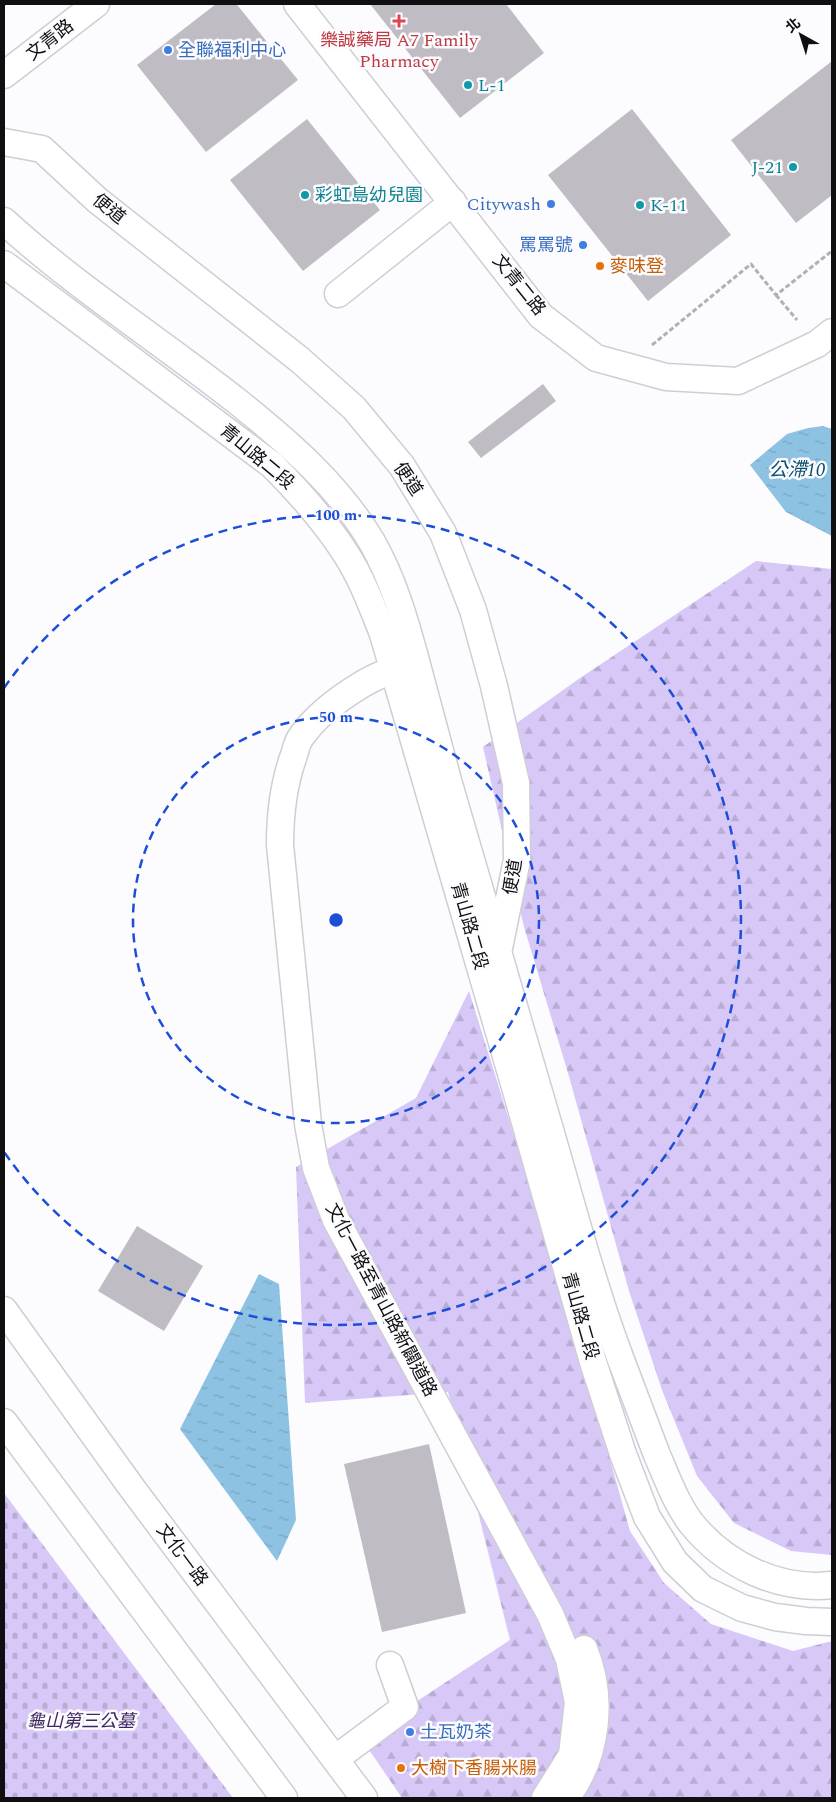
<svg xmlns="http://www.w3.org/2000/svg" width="836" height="1802" viewBox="0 0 836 1802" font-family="Spectral,'Noto Sans TC',serif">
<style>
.forest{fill:url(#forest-firs)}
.cemetery{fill:url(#cemetery-stones)}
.water{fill:url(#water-ripples)}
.building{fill:#bfbcc4}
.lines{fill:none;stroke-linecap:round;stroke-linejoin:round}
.minor-casing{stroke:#cfcdd5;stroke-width:29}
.path{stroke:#b1b0b3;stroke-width:3;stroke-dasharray:5 2.5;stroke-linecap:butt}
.minor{stroke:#fff;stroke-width:26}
.ring{fill:none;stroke:#1d4ed8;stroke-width:2.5;stroke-dasharray:9 6}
.health-dot{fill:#e0444e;stroke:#fcfbfe;stroke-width:2}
.shop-dot{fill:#3f7fe0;stroke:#fcfbfe;stroke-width:2}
.culture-dot{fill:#0f9aa8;stroke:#fcfbfe;stroke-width:2}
.food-dot{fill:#e8710a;stroke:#fcfbfe;stroke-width:2}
.labels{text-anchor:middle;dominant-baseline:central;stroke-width:5;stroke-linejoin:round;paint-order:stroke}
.street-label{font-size:18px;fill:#0f0e10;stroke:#fcfbfe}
.health-label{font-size:18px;fill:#be3a42;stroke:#fcfbfe}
.shop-label{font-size:18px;fill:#366cbe;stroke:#fcfbfe;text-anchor:start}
.culture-label{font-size:18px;fill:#0d838f;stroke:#fcfbfe;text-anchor:start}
.food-label{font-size:18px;fill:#c56008;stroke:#fcfbfe;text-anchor:start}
.park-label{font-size:18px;font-style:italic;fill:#3f2661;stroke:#fcfbfe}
.water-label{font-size:19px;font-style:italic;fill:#0a4e6e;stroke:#fcfbfe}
.centre{fill:#1d4ed8;stroke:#fcfbfe;stroke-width:2.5}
.ring-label{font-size:15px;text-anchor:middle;font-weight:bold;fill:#1d4ed8;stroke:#fcfbfe;stroke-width:5;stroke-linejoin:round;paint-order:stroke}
</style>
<defs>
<pattern id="forest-firs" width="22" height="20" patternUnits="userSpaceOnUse" patternTransform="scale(1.25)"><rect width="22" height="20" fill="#d8c8f8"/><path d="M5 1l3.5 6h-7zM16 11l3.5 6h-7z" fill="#b8abd4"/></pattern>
<pattern id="cemetery-stones" width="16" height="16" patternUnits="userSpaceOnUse" patternTransform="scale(1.25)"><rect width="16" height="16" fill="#d8c8f8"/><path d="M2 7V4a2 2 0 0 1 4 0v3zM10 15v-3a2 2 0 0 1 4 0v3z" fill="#b8abd4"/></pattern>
<pattern id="water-ripples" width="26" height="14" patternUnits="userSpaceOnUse" patternTransform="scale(1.25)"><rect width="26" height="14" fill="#8dc2e2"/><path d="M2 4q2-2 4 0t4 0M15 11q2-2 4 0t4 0" fill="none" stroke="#78a6c1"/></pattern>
</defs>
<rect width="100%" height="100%" fill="#fcfbfe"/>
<g class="forest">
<polygon points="756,561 832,569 832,1555 791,1551 734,1523 697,1476 662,1390 629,1291 568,1073 524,927 483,747 580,678"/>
<polygon points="469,991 569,1313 630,1531 664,1583 711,1624 793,1651 832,1641 832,1798 402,1798 361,1738 510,1640 448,1392 305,1403 296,1167 416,1098"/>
</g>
<polygon class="cemetery" points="4,1493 233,1798 4,1798"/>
<g class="water">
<polygon points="823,426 832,429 832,536 786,512 750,465 787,434 808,428"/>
<polygon points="259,1274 279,1284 296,1520 277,1561 180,1429"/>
</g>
<g class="building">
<polygon points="216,4 235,4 238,6 298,80 206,152 137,65"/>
<polygon points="370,4 506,4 544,53 460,118"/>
<polygon points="832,61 832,195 796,223 731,140"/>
<polygon points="632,109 731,235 648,301 548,175"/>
<polygon points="307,119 380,210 303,271 230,180"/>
<polygon points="543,384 556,401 481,458 468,442"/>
<polygon points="137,1226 203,1266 164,1331 98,1291"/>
<polygon points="429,1444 466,1613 382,1632 344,1464"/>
</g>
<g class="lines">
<defs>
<g id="minor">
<polyline points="297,4 541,316 596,358 666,377 738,381 817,344 832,332"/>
<polyline points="4,75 96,4"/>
<polyline points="4,142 42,149 97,200 300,360 354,408 402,466 443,533 473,610 494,686 516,783 517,860 499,948"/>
<path d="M 4,221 C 77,288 161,341 238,402 C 289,443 338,485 372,542 C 393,579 405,620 416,661 C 427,702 438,743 449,784 C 483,900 517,1017 551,1133 C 573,1209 593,1286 621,1360 C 633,1392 645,1423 657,1455 C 667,1478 676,1503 691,1523 C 725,1565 778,1591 832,1585"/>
<path d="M 4,264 L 272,465 C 299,492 325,521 346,554 C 362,579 372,606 383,634 L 517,1094 L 593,1362 L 623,1454 L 647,1517 L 675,1562 L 703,1589 L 742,1608 L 775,1617 L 806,1621 L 832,1622"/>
<polyline points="338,294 453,202"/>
<path d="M 411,673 C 396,666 374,677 361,685 C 338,699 316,715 301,737 C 297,742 296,749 294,755 C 283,785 280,813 280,845 L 308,1124 L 316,1168 L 336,1220 L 550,1614 L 569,1659 L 578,1702 L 572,1755 L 545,1798"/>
<polyline points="4,1310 132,1488 364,1798"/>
<polyline points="4,1422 284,1798"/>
<polyline points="335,1759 405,1707 390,1665"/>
<path d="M 566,1798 C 598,1756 604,1697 584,1649"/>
</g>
</defs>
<use href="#minor" class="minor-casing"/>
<g class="path">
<polyline points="4,5 5,4"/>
<polyline points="776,295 797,320"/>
<polyline points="652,345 751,264 776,295 832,251"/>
</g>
<use href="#minor" class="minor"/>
</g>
<g class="ring">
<circle cx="336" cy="920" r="203"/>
<path d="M4 688A405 405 0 1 1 4 1152"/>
</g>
<path class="health-dot" d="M396.5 13.5h5v5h5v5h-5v5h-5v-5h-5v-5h5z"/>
<g class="shop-dot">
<circle cx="168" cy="50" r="5"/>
<circle cx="551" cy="204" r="5"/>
<circle cx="583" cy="245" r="5"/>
<circle cx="410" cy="1732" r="5"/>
</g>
<g class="culture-dot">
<circle cx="468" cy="85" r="5"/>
<circle cx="793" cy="167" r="5"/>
<circle cx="305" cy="195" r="5"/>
<circle cx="640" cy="205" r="5"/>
</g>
<g class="food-dot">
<circle cx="600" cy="266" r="5"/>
<circle cx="401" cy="1768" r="5"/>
</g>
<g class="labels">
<g class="street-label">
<text transform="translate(50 40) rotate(-38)">文青路</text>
<text transform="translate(109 209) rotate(39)">便道</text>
<text transform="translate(519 285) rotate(51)">文青二路</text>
<text transform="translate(257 457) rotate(40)">青山路二段</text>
<text transform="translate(408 479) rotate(56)">便道</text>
<text transform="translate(513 877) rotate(-81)">便道</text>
<text transform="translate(469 926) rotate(74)">青山路二段</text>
<text transform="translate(381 1300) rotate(62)">文化一路至青山路新闢道路</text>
<text transform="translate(580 1316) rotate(74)">青山路二段</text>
<text transform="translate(182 1555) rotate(53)">文化一路</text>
</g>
<g class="health-label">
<text x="399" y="40">樂誠藥局 A7 Family<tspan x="399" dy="21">Pharmacy</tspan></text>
</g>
<g class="shop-label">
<text x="178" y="50">全聯福利中心</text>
<text x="541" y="204" text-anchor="end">Citywash</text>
<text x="573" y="245" text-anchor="end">罵罵號</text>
<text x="420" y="1732">土瓦奶茶</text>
</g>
<g class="culture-label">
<text x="478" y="85">L-1</text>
<text x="783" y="167" text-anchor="end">J-21</text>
<text x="315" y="195">彩虹島幼兒園</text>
<text x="650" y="205">K-11</text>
</g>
<g class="food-label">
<text x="610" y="266">麥味登</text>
<text x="411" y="1768">大樹下香腸米腸</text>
</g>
<g class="park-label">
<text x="81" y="1721">龜山第三公墓</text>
</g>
<g class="water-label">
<text x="797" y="470">公滯10</text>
</g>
</g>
<circle cx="336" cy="920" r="8" class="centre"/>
<g class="ring-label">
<text x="336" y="520">100 m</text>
<text x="336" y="722">50 m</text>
</g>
<rect width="836" height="1802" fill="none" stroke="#0f0e10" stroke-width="10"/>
<g transform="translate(801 35) rotate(321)" stroke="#fcfbfe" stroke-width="4" paint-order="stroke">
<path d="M0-4L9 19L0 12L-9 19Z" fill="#0f0e10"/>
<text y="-8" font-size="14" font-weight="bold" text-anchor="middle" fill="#0f0e10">北</text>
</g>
</svg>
